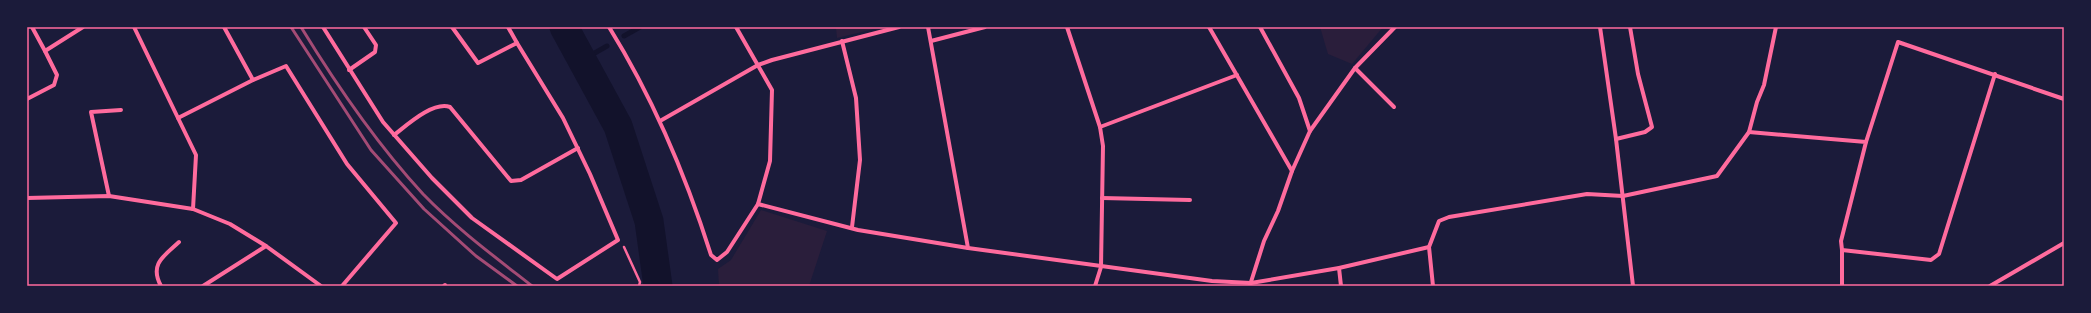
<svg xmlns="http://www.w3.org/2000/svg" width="2091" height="313" viewBox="0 0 2091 313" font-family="Signika,sans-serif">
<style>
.green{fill:#2a1e3b}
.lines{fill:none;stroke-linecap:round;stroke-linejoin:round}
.stream{stroke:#12122b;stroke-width:5}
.river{stroke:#12122b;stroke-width:29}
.path{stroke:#ff6b9d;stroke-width:2.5}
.minor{stroke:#ff6b9d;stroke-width:4}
.rail{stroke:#a44b75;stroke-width:3}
.neatline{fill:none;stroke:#ff6b9d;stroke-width:1.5}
</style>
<rect width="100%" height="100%" fill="#1b1b3a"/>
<g class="green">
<polygon points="838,27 882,27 837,38 836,28"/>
<polygon points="1320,27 1383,27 1352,64 1328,54"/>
<polygon points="761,210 827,231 809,286 719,286 718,269 731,260"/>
</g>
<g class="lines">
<g class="stream">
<polyline points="624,36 640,27"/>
<polyline points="579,54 593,54 607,46"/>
</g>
<polyline class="river" points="564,27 618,126 649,221 658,286"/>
<polyline class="path" points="624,247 640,282 639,286"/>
<g class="minor">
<polyline points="32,27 45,51"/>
<polyline points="134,27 178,118 253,80"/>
<polyline points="224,27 253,80 286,66 347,164 396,223 342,286"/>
<polyline points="323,27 383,122 432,178 472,218 557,279 618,240 590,174 563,118 517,43"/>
<polyline points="452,27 478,63 517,43 508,27"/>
<path d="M 609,27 C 653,98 686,176 711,255 L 717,260 L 727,252 L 758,204 L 770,161 L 772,90 L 736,27"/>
<polyline points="928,27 968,248"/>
<polyline points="1067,27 1100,127"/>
<polyline points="1209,27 1292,171"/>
<polyline points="1260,27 1299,98 1310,131"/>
<polyline points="1600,27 1616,139 1633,286"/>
<polyline points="1776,27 1764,85 1757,102 1749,132 1866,142 1841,241 1842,250 1931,260 1939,254 1995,74"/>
<polyline points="842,41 856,98 860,160 852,227"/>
<polyline points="931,41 985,27"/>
<polyline points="1355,68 1394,107"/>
<polyline points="349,70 375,52 376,45 364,27"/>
<polyline points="27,99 54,85 57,75 45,51 83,27"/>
<polyline points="178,118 196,155 193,209"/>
<polyline points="660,121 758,65 772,60 899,27"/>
<path d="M 394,135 C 407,125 433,101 450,107 L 511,181 L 521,180 L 578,148"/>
<polyline points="1616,139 1645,132 1652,127 1638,74 1630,27"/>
<polyline points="1866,142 1898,42 2064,99"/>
<polyline points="109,196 91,112 121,110"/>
<polyline points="27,198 109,196 193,209 230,224 266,246 321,286"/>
<polyline points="1102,198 1190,200"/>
<polyline points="758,204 858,230 968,248 1212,281 1251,283 1339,268 1429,247 1439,221 1449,217 1587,194 1623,196 1717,176 1749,132"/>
<polyline points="1429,247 1433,286"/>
<polyline points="1339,268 1341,286"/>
<polyline points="1250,285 1264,241 1278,211 1292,171 1310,131 1355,68 1395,27"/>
<path d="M 161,286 C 149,264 164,256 179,242"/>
<polyline points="203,286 266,246"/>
<polyline points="444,286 445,285"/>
<polyline points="1095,286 1101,267 1103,146 1100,127 1237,75"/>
<polyline points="1842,286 1842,250"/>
<polyline points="1990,286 2064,243"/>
</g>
<g class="rail">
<polyline points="291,27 371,150 424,209 476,256 517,286"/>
<path d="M 301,27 C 337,86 376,143 423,194 C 456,228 495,257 532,286"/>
</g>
</g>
<rect width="2091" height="313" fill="none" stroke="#1b1b3a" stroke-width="56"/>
<rect x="28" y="28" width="2035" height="257" class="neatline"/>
</svg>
